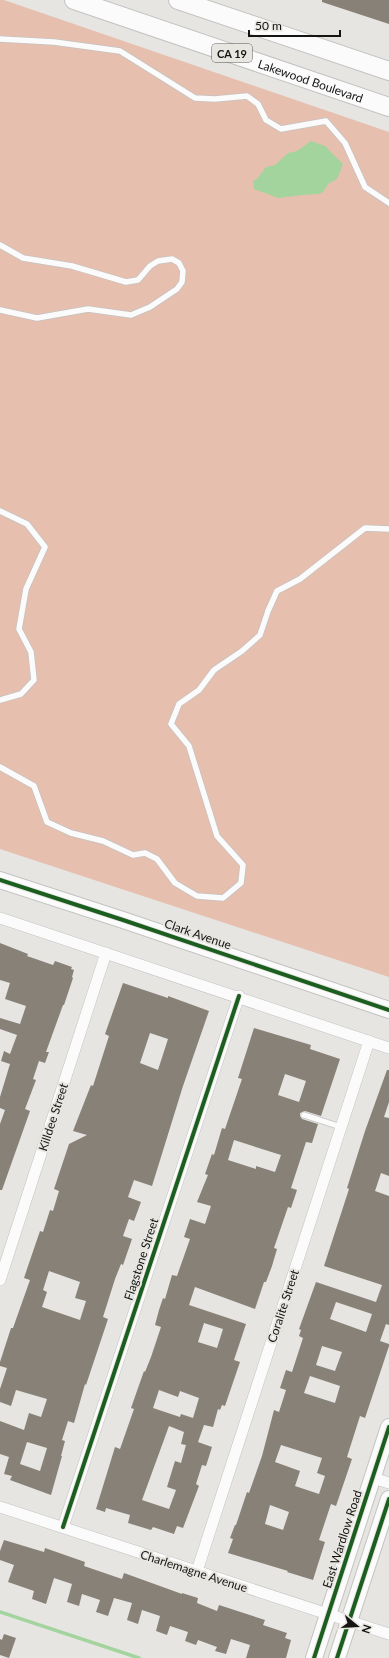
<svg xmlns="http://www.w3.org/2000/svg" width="389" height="1658" viewBox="0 0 389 1658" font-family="Lato,sans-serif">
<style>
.green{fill:#e6bfae}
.water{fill:#a4d49e}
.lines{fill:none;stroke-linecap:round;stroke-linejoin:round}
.stream{stroke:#a4d49e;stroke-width:3.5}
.building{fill:#888177;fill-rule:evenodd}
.service-casing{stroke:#c4c3c2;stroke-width:7}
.minor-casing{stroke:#c4c3c2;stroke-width:12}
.secondary-casing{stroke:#c4c3c2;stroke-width:18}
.primary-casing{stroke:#c4c3c2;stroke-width:20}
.service{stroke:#fbfbfb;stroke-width:5.5}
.minor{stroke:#fbfbfb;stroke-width:11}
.secondary{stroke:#fbfbfb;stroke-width:16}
.primary{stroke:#fbfbfb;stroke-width:18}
.cycleway-casing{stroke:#e7e6e1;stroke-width:6}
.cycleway{stroke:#1b5e20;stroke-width:4}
.labels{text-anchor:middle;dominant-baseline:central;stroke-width:4;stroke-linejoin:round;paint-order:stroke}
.shield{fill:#e7e6e1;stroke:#545351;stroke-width:1}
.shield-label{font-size:11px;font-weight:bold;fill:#151413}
.street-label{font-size:12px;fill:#151413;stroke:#e7e6e1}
</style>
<rect width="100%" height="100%" fill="#e6e5e2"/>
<polygon class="green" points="0,0 4,0 389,132 389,977 0,849"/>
<polygon class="water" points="311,141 325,146 343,164 337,179 328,184 323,192 319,194 303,195 278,198 254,189 253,180 256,180 266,167 275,165 288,153 297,151"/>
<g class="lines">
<polyline class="stream" points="0,1612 139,1658"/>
</g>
<g class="building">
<polygon points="322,0 389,0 389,24 322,2"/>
<polygon points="0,943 28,954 27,956 53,965 55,961 72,967 71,969 74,970 72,977 73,978 64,1005 63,1005 46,1052 49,1052 45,1063 39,1061 33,1079 36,1080 25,1109 30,1111 2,1190 0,1190 0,1124 5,1110 0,1108 0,1097 10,1064 1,1061 4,1051 10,1054 17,1035 0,1029 0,1018 20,1024 26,1006 5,999 10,983 0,980"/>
<path d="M 123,983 L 168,998 L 168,996 L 209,1011 L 183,1086 L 152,1186 L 134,1180 L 128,1197 L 141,1202 L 134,1221 L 129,1219 L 123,1236 L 132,1239 L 123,1265 L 121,1264 L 115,1279 L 103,1317 L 108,1319 L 86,1385 L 85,1384 L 74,1423 L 68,1421 L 62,1440 L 65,1441 L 61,1456 L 62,1456 L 51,1495 L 10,1480 L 12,1476 L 4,1474 L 9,1457 L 0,1454 L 0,1421 L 24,1430 L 29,1413 L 41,1417 L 47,1399 L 16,1390 L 11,1406 L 0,1402 L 0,1389 L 7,1368 L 0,1366 L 0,1362 L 11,1328 L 13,1328 L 30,1280 L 24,1278 L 28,1266 L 40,1231 L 43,1232 L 50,1210 L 53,1211 L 59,1191 L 54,1189 L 69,1144 L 87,1135 L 73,1131 L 91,1085 L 93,1086 L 109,1036 L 105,1034 ZM 150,1033 L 168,1039 L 158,1070 L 140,1063 ZM 49,1271 L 80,1282 L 75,1298 L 86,1301 L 80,1320 L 42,1307 L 47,1292 L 43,1290 ZM 27,1442 L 47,1448 L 40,1471 L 20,1464 Z"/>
<path d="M 254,1028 L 311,1045 L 310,1049 L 340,1059 L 321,1116 L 305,1111 L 300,1113 L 300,1116 L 302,1119 L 318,1124 L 312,1143 L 306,1142 L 291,1188 L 297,1190 L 291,1208 L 288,1207 L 274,1248 L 277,1249 L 272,1266 L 266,1282 L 264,1282 L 255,1309 L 195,1287 L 189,1305 L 246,1324 L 234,1360 L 240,1362 L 225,1406 L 222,1405 L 220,1410 L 218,1409 L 213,1427 L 204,1425 L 198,1442 L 212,1447 L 206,1466 L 202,1465 L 196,1484 L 199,1486 L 183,1528 L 177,1526 L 174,1534 L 153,1527 L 151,1530 L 128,1523 L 130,1515 L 106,1508 L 105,1512 L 96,1509 L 115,1447 L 120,1449 L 134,1409 L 131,1408 L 144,1371 L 145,1372 L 151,1357 L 161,1327 L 155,1325 L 159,1310 L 163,1298 L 165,1299 L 172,1275 L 177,1276 L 190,1239 L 184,1237 L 190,1219 L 205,1224 L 211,1206 L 197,1202 L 208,1175 L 205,1174 L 212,1154 L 214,1155 L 222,1128 L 225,1129 L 242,1079 L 238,1078 ZM 285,1074 L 306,1081 L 299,1102 L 278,1095 ZM 234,1140 L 281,1155 L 275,1172 L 256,1166 L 256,1169 L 228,1160 ZM 204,1323 L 223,1329 L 217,1348 L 198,1342 ZM 159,1390 L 178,1397 L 180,1391 L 199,1398 L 193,1418 L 181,1414 L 180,1417 L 153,1408 ZM 169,1426 L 184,1432 L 181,1444 L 186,1445 L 181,1463 L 175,1461 L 167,1487 L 176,1490 L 169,1509 L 142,1500 Z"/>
<path d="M 387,1070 L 389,1070 L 389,1102 L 384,1117 L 389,1118 L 389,1176 L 381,1173 L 375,1191 L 389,1196 L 389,1325 L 386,1324 L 380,1341 L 389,1344 L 389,1346 L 365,1418 L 360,1416 L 347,1457 L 352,1459 L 336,1506 L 331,1504 L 319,1540 L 325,1542 L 313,1580 L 287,1572 L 288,1571 L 228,1553 L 233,1539 L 230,1538 L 235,1525 L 236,1525 L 247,1492 L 249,1493 L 262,1456 L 274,1410 L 279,1412 L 286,1390 L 280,1388 L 286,1370 L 292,1372 L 303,1338 L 299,1336 L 301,1330 L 299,1329 L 316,1282 L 376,1302 L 382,1285 L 324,1266 L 349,1189 L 347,1188 L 365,1131 ZM 336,1302 L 372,1314 L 366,1332 L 330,1319 ZM 322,1346 L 342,1352 L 335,1371 L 316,1365 ZM 310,1376 L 340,1386 L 335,1403 L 304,1393 ZM 281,1445 L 322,1458 L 317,1473 L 325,1476 L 319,1494 L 295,1486 L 300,1471 L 275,1462 ZM 270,1505 L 289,1512 L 283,1530 L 265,1524 Z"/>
<polygon points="4,1540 44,1552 45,1548 85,1562 84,1566 122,1579 124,1573 182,1594 182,1593 198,1598 197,1603 217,1611 219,1605 265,1620 263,1625 287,1633 285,1638 291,1640 286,1658 246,1658 250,1645 231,1639 226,1654 215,1651 217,1647 198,1640 196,1645 185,1641 188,1632 170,1626 167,1635 156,1631 160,1616 142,1610 138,1624 127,1620 132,1603 114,1598 108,1616 96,1612 100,1600 82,1594 79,1606 67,1602 72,1584 54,1578 46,1604 32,1599 34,1591 8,1582 14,1565 0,1560 0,1551"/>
<polygon points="4,1634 16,1638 9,1658 0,1655 0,1639 2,1640"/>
</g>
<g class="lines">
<defs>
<g id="service">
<polyline points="0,39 54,42 120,51 195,98 215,99 247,96 258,104 266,120 281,129 326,121 345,143 365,187 389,203"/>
<polyline points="0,245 23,258 72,266 126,282 138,280 150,266 158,261 172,259 179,263 183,271 182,282 177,289 150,307 131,315 88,309 37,318 0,310"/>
<polyline points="0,511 27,524 45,547 26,589 19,629 31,652 34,680 21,694 0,700"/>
<polyline points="0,767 34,786 47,822 71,833 103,841 133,855 145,853 157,859 175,883 197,896 223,898 241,883 243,865 217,836 189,746 171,724 179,704 199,690 214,670 242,651 260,635 268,611 277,591 300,579 365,528 389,529"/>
<polyline points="304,1115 341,1127"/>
</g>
<g id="minor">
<polyline points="0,918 389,1048"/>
<polyline points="0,1280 106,953"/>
<polyline points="373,1478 389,1483"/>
<polyline points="0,1507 389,1634"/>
<polyline points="63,1527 239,996"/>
<polyline points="197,1571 369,1041"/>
</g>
<g id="secondary">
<polyline points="0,880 123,920 389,1010"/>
<polyline points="314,1658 389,1427"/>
<polyline points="337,1658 389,1499"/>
</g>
<g id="primary">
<path id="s1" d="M 74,0 L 389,107"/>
<polyline points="178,0 389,71"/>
</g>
</defs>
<use href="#service" class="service-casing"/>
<use href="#minor" class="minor-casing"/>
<use href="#secondary" class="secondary-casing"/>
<use href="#primary" class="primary-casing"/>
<use href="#service" class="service"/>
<use href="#minor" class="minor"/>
<use href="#secondary" class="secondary"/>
<use href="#primary" class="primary"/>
<defs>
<g id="cycleway">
<polyline points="0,880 123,920 389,1010"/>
<polyline points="63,1527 239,996"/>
<polyline points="314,1658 389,1427"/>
<polyline points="337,1658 389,1499"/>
</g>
</defs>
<use href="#cycleway" class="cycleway-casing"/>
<use href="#cycleway" class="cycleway"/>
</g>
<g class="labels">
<rect class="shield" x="212" y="44" width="40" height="18" rx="3"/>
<g class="shield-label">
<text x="232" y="53">CA 19</text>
</g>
<g class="street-label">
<text stroke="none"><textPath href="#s1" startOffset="250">Lakewood Boulevard</textPath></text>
<text transform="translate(198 934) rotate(19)">Clark Avenue</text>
<text transform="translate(53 1117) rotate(-72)">Killdee Street</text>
<text transform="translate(141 1259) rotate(-72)">Flagstone Street</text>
<text transform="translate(283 1306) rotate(-72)">Coralite Street</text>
<text transform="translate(342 1539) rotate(-72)">East Wardlow Road</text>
<text transform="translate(194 1571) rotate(18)">Charlemagne Avenue</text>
</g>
</g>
<g transform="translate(357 1626) rotate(108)" stroke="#e7e6e1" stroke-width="3" paint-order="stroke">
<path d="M0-3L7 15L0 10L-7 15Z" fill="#151413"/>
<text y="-6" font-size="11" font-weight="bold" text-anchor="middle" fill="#151413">N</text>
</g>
<path d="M249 30v6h91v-6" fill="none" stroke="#151413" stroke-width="2"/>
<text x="255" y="30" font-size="12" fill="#151413" stroke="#e7e6e1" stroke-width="3" paint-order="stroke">50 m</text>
</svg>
